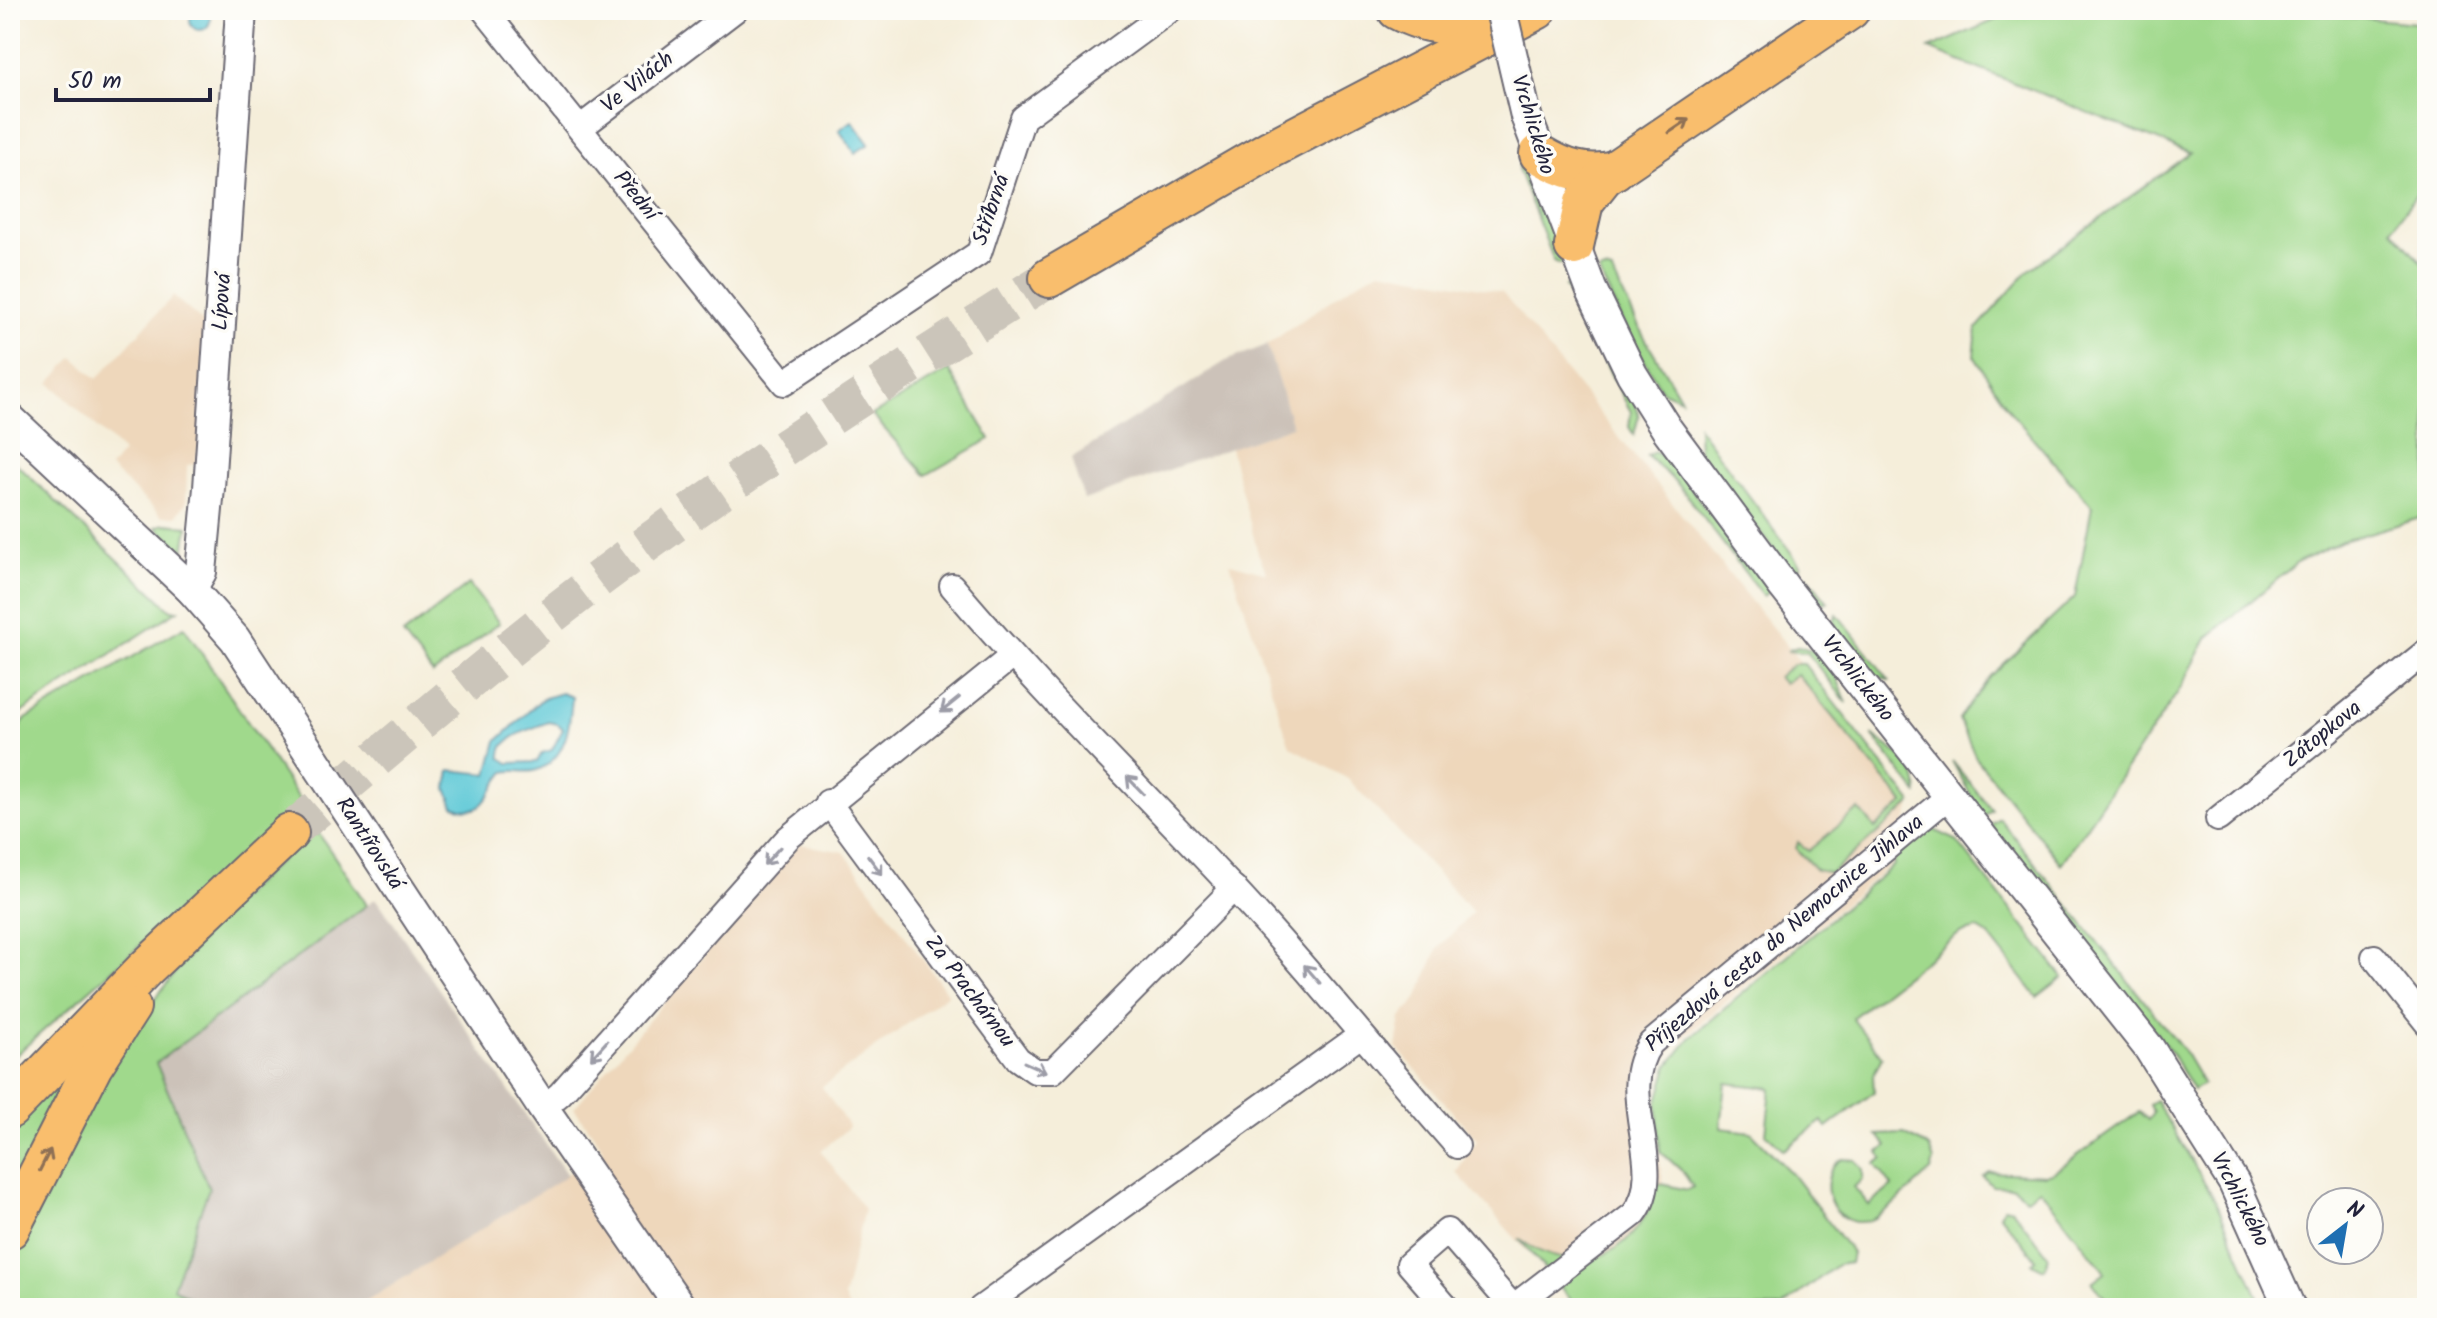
<svg xmlns="http://www.w3.org/2000/svg" width="2437" height="1318" viewBox="0 0 2437 1318" font-family="Kalam,sans-serif">
<style>
.built{fill:#eed7bb}
.industrial{fill:#ccc2b9}
.green{fill:#a0d98c;stroke:#617e64;stroke-width:2}
.water{fill:#5ec9d7;stroke:#407689;stroke-width:2;fill-rule:evenodd}
.lines{fill:none;stroke-linecap:round;stroke-linejoin:round}
.primary-tunnel{stroke:#cbc5ba;stroke-width:38;stroke-dasharray:38 19;stroke-linecap:butt}
.minor-casing{stroke:#6c6973;stroke-width:28}
.tertiary-casing{stroke:#6c6973;stroke-width:34}
.primary-casing{stroke:#6c6973;stroke-width:42}
.minor{stroke:#fff;stroke-width:24}
.tertiary{stroke:#fff;stroke-width:30}
.primary{stroke:#f9be6d;stroke-width:38}
.tertiary-bridge-casing{stroke:#6c6973;stroke-width:34;stroke-linecap:butt}
.tertiary-bridge{stroke:#fff;stroke-width:30}
.oneway{stroke:#8e7054}
.oneway2{stroke:#9c9ca7}
.labels{text-anchor:middle;dominant-baseline:central;stroke-width:7;stroke-linejoin:round;paint-order:stroke}
.street-label{font-size:22px;fill:#22223b;stroke:#fdfcf7}
</style>
<rect width="100%" height="100%" fill="#fdfcf7"/>
<filter id="ink" filterUnits="userSpaceOnUse"><feTurbulence type="fractalNoise" baseFrequency=".0125" numOctaves="2"/><feDisplacementMap in="SourceGraphic" scale="16" xChannelSelector="R" yChannelSelector="G"/><feConvolveMatrix kernelMatrix="1 2 1 2 8 2 1 2 1" color-interpolation-filters="sRGB"/></filter>
<filter id="wash" filterUnits="userSpaceOnUse"><feTurbulence type="fractalNoise" baseFrequency=".006" numOctaves="4" result="noise"/><feDisplacementMap in="SourceGraphic" scale="32" xChannelSelector="R" yChannelSelector="G"/><feGaussianBlur stdDeviation="1.8" result="paint"/><feColorMatrix in="noise" values="0 0 0 0 0 0 0 0 0 0 0 0 0 0 0 0 0 1.4 0 .05"/><feComposite in="paint" operator="in"/></filter>
<g filter="url(#wash)">
<rect width="100%" height="100%" fill="#f5eeda"/>
<g class="built">
<polygon points="1380,270 1502,292 1912,801 1895,861 1675,1045 1659,1073 1652,1103 1666,1204 1584,1308 1556,1268 1525,1249 1456,1172 1477,1140 1396,1047 1401,1018 1417,999 1438,948 1473,912 1348,779 1290,746 1230,563 1267,573 1258,553 1230,448 1292,426 1267,345 1351,286"/>
<polygon points="173,296 206,325 200,439 195,464 187,465 186,503 176,516 162,516 110,468 123,452 50,383 73,357 97,379"/>
<polygon points="799,844 844,852 948,994 822,1087 849,1127 821,1151 864,1209 844,1297 849,1308 356,1308 604,1150 574,1108"/>
</g>
<g class="industrial">
<polygon points="1267,345 1292,426 1084,500 1071,458 1226,361"/>
<polygon points="376,898 567,1175 356,1308 209,1308 173,1288 209,1188 156,1063"/>
</g>
<g class="green">
<polygon points="2018,10 2274,10 2427,24 2427,180 2392,229 2427,269 2427,516 2342,541 2298,562 2208,637 2180,689 2061,864 1976,758 1959,719 1991,676 2075,597 2092,506 2012,414 1974,356 1977,328 2028,271 2190,153 1929,49"/>
<polygon points="1524,148 1567,261 1560,264 1554,261 1518,169"/>
<polygon points="1605,270 1612,272 1642,333 1681,399 1662,391 1621,320 1599,272"/>
<polygon points="1576,282 1635,403 1639,415 1634,435 1629,427 1631,412 1565,287"/>
<polygon points="949,370 990,439 926,475 872,415"/>
<polygon points="1698,427 1801,566 1792,574 1699,451"/>
<polygon points="1654,452 1671,459 1704,507 1772,589 1763,596 1677,483 1647,456"/>
<polygon points="10,458 171,610 178,610 10,720"/>
<polygon points="164,524 188,526 184,551 156,527"/>
<polygon points="1807,576 1828,602 1816,604 1799,582"/>
<polygon points="469,584 499,623 433,674 403,635"/>
<path d="M 1837,614 L 1889,680 C 1870,678 1836,639 1834,620 Z"/>
<polygon points="184,627 302,803 10,1060 10,739 26,719"/>
<path d="M 1797,647 C 1830,649 1836,676 1847,703 L 1807,653 L 1787,651 Z"/>
<polygon points="1793,664 1804,664 1912,803 1831,873 1816,870 1796,849 1798,842 1808,851 1859,809 1875,828 1904,803 1797,674 1784,684 1778,677"/>
<path d="M 1872,735 C 1891,749 1921,765 1917,793 Z"/>
<polygon points="1952,761 1992,810 1983,817"/>
<polygon points="1999,818 2183,1050 2203,1084 2193,1090 2171,1052 1990,825"/>
<polygon points="315,828 367,905 156,1063 209,1188 173,1288 209,1308 10,1308 10,1270 77,1127 128,1034 214,922"/>
<path d="M 1930,828 L 1956,840 L 2063,977 L 2037,997 L 1988,935 L 1978,929 L 1960,933 L 1852,1018 L 1882,1057 L 1873,1076 L 1874,1092 L 1827,1128 L 1822,1121 L 1784,1150 L 1766,1134 L 1771,1088 L 1726,1083 L 1721,1128 L 1751,1132 L 1792,1174 L 1852,1253 L 1850,1263 L 1837,1265 L 1781,1308 L 1578,1308 L 1519,1239 C 1580,1283 1641,1254 1657,1183 L 1688,1190 L 1693,1187 L 1683,1172 L 1660,1151 L 1657,1104 L 1668,1066 L 1690,1038 L 1894,865 L 1893,859 Z"/>
<polygon points="94,1042 10,1204 10,1131"/>
<polygon points="2156,1101 2215,1200 2263,1308 2170,1308 2148,1301 2131,1308 2113,1308 2092,1282 2105,1272 2040,1189 2026,1198 2013,1187 1992,1186 1983,1176 1990,1172 2045,1175 2054,1172 2139,1112 2148,1120 2153,1113 2149,1105"/>
<path d="M 1904,1134 L 1929,1147 L 1934,1161 L 1931,1171 C 1916,1183 1884,1217 1867,1221 C 1834,1230 1811,1180 1842,1159 L 1855,1160 L 1863,1169 L 1863,1179 L 1854,1187 L 1869,1205 L 1892,1186 L 1875,1164 L 1883,1158 L 1879,1152 L 1887,1146 L 1877,1135 Z"/>
<polygon points="2004,1207 2012,1209 2049,1257 2044,1269 2032,1263 2036,1259 1999,1214"/>
</g>
<g class="water">
<circle cx="200" cy="20" r="10"/>
<polygon points="852,121 869,144 855,153 839,130"/>
<path d="M 561,693 L 572,697 C 570,724 567,759 537,770 C 528,774 515,769 505,772 C 490,788 485,821 454,806 L 447,789 L 450,770 L 488,774 L 497,741 L 542,699 ZM 548,722 L 558,724 L 563,729 L 552,750 L 542,753 L 537,762 L 509,763 L 501,758 C 498,737 532,729 548,722 Z"/>
</g>
</g>
<g filter="url(#ink)">
<g class="lines">
<path class="primary-tunnel" d="M 289,833 C 401,738 512,642 631,555 C 766,456 907,367 1049,278"/>
<defs>
<g id="minor">
<polyline points="484,10 784,383 979,253 1023,118 1170,10"/>
<polyline points="580,128 735,10"/>
<path d="M 952,586 C 1041,692 1140,788 1234,889 C 1312,972 1382,1061 1457,1146"/>
<polyline points="828,802 1018,1059 1035,1071 1053,1071 1234,888"/>
<polyline points="2218,819 2427,651"/>
<polyline points="2374,957 2427,1023"/>
<polyline points="543,1108 560,1094 788,838 1011,657"/>
<polyline points="981,1308 1361,1035"/>
<path d="M 1447,1308 L 1409,1264 L 1447,1231 L 1513,1307 L 1634,1214 C 1670,1169 1613,1093 1651,1043 L 1949,796"/>
</g>
<g id="tertiary">
<polyline points="1526,116 1591,289 1632,374 1666,428 1784,587 2149,1048 2234,1183 2290,1308"/>
<polyline points="10,419 191,589 235,639 543,1108 681,1308"/>
<polyline points="191,589 201,572 209,488 241,10"/>
</g>
<g id="primary">
<path d="M 1397,10 C 1431,28 1459,29 1494,13"/>
<path d="M 1539,154 C 1564,169 1586,177 1615,170"/>
<polyline points="1574,246 1584,202 1604,177 1850,10"/>
<polyline points="1049,278 1271,149 1537,10"/>
<polyline points="10,1109 145,969 289,833"/>
<polyline points="10,1229 93,1066 131,1007"/>
</g>
</defs>
<use href="#minor" class="minor-casing"/>
<use href="#tertiary" class="tertiary-casing"/>
<use href="#primary" class="primary-casing"/>
<use href="#minor" class="minor"/>
<use href="#tertiary" class="tertiary"/>
<use href="#primary" class="primary"/>
<defs>
<polyline id="tertiary-bridge" points="1501,10 1526,116"/>
</defs>
<use href="#tertiary-bridge" class="tertiary-bridge-casing"/>
<use href="#tertiary-bridge" class="tertiary-bridge"/>
</g>
<defs><path id="oneway-shaft" d="M-6 0H5M1.5-3L5.5 0L1.5 3" fill="none" stroke-width="1.6" stroke-linecap="round" stroke-linejoin="round" transform="scale(2)"/></defs>
<g class="oneway">
<use href="#oneway-shaft" transform="translate(1679 126) rotate(-34)"/>
<use href="#oneway-shaft" transform="translate(45 1160) rotate(-63)"/>
</g>
<g class="oneway2">
<use href="#oneway-shaft" transform="translate(950 705) rotate(141)"/>
<use href="#oneway-shaft" transform="translate(1135 785) rotate(-134)"/>
<use href="#oneway-shaft" transform="translate(772 856) rotate(132)"/>
<use href="#oneway-shaft" transform="translate(875 865) rotate(53)"/>
<use href="#oneway-shaft" transform="translate(1312 974) rotate(-131)"/>
<use href="#oneway-shaft" transform="translate(599 1050) rotate(132)"/>
<use href="#oneway-shaft" transform="translate(1035 1067) rotate(24)"/>
</g>
</g>
<g class="labels">
<g class="street-label">
<text transform="translate(638 83) rotate(-38)">Ve Vilách</text>
<text transform="translate(1532 125) rotate(73)">Vrchlického</text>
<text transform="translate(635 196) rotate(51)">Přední</text>
<text transform="translate(992 210) rotate(-71)">Stříbrná</text>
<text transform="translate(223 302) rotate(-86)">Lípová</text>
<text transform="translate(1857 679) rotate(52)">Vrchlického</text>
<text transform="translate(2323 735) rotate(-39)">Zátopkova</text>
<text transform="translate(369 844) rotate(57)">Rantířovská</text>
<text transform="translate(1785 934) rotate(-40)">Příjezdová cesta do Nemocnice Jihlava</text>
<text transform="translate(969 992) rotate(53)">Za Prachárnou</text>
<text transform="translate(2239 1200) rotate(63)">Vrchlického</text>
</g>
</g>
<rect width="2437" height="1318" fill="none" stroke="#fdfcf7" stroke-width="40"/>
<g transform="translate(2345 1226) rotate(31)"><circle r="38" fill="#fdfcf7" stroke="#a5a5ac" stroke-width="2"/>
<path d="M0-6L14 30L0 20L-14 30Z" fill="#1f6fb2"/>
<text y="-12" font-size="22" font-weight="bold" text-anchor="middle" fill="#22223b">N</text>
</g>
<path d="M56 88v12h154v-12" fill="none" stroke="#22223b" stroke-width="4"/>
<text x="68" y="88" font-size="24" fill="#22223b" stroke="#fdfcf7" stroke-width="6" paint-order="stroke">50 m</text>
</svg>
